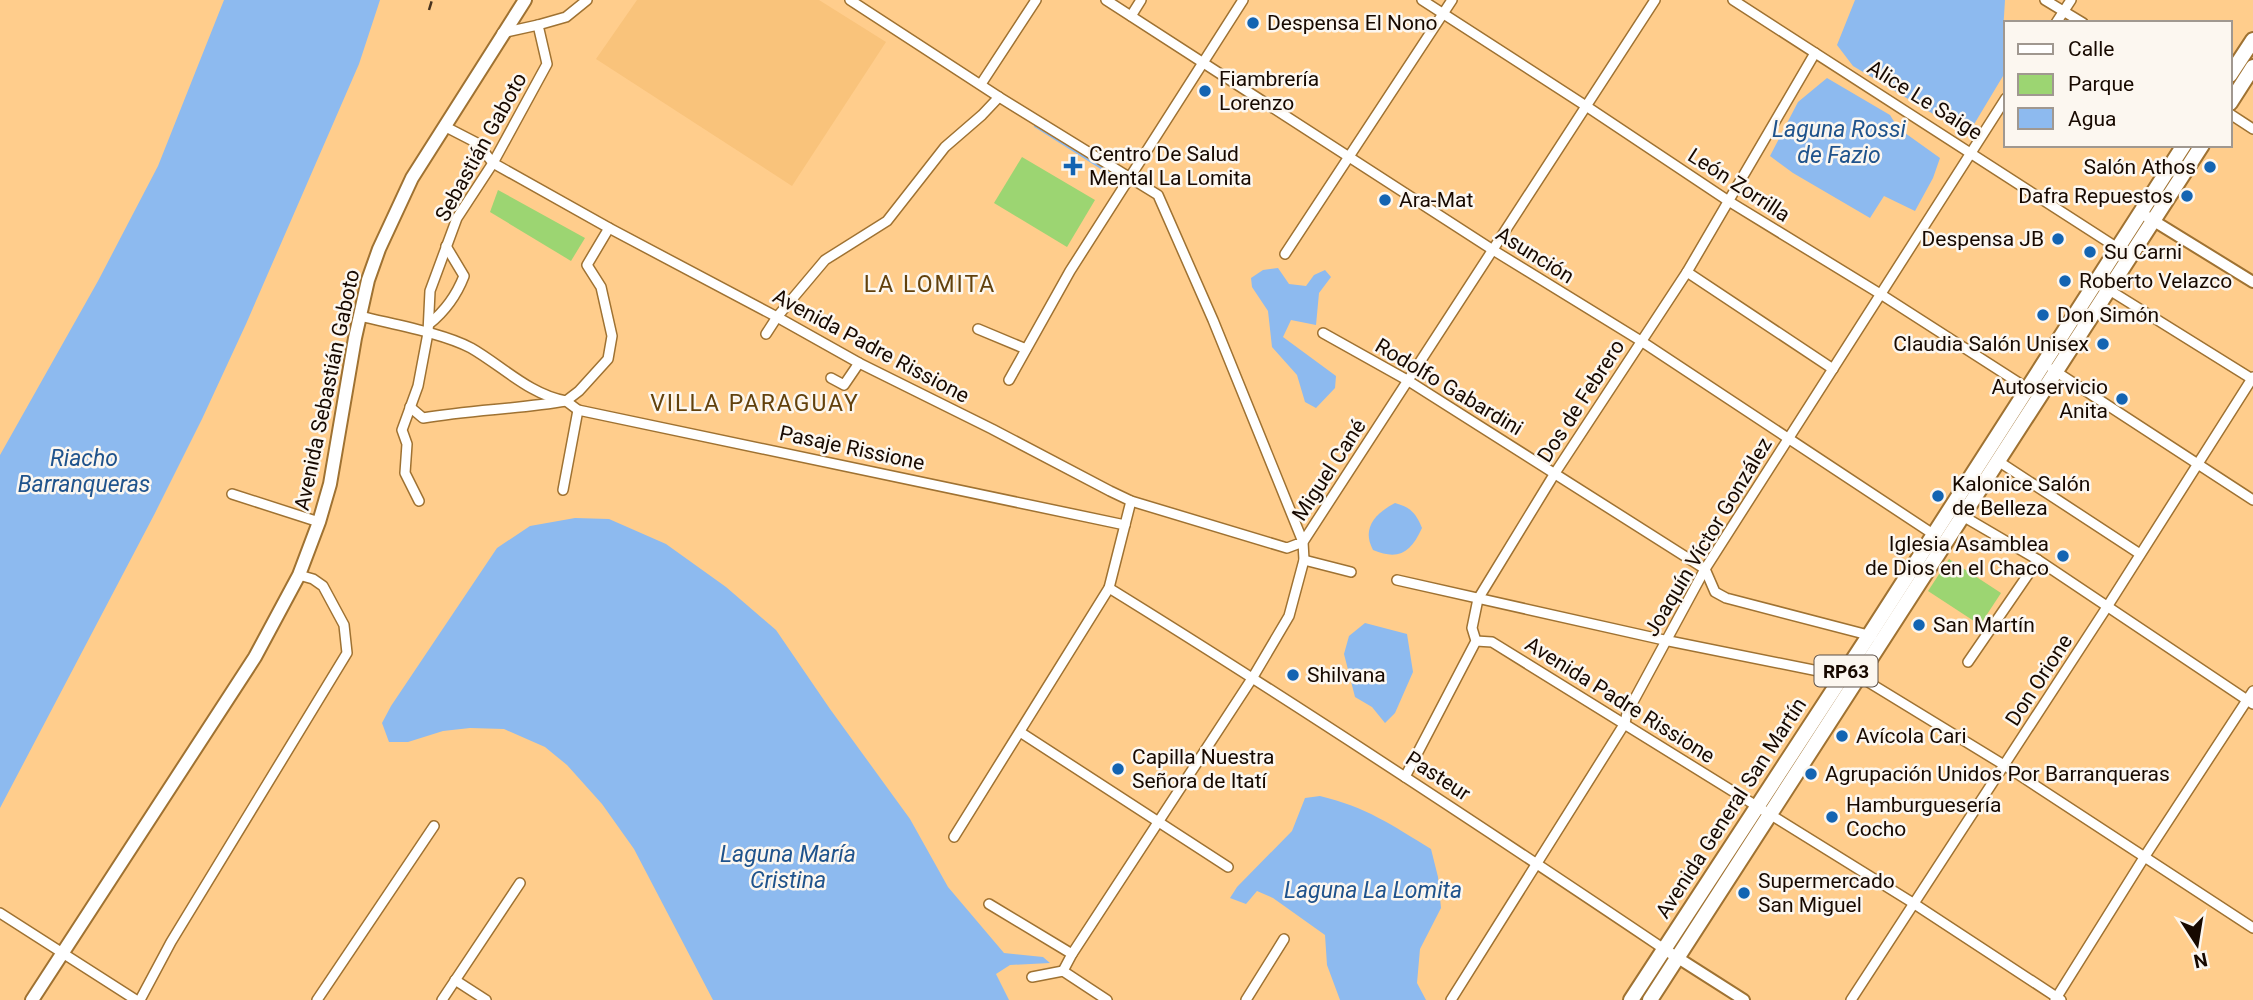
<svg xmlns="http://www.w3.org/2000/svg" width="2253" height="1000" viewBox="0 0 2253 1000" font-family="Roboto,sans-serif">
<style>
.built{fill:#f9c37b}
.green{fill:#9cd572}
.water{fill:#8dbaef}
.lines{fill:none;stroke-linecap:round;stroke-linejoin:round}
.stream{stroke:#8dbaef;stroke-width:2.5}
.minor-casing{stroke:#9f7232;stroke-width:12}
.tertiary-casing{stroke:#9f7232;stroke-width:14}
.secondary-casing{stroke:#9f7232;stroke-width:16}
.primary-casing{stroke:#9f7232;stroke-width:18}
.minor{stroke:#fff;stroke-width:9}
.tertiary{stroke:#fff;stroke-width:10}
.secondary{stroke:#fff;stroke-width:12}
.primary{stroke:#fff;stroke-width:14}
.rail{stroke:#48331e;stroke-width:2.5;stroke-dasharray:9 9;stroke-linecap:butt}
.poi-dot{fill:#1364b2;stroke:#fcf7f0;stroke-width:2.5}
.labels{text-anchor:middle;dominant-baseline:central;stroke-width:5;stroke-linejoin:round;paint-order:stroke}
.shield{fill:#fcf7f0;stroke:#5c5048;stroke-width:2}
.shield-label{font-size:19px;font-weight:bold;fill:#170900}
.poi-label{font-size:21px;fill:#170900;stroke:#fcf7f0;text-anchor:start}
.street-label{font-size:21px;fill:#170900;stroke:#fcf7f0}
.water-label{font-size:23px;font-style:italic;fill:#1f538c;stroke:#fcf7f0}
.neighbourhood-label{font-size:23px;letter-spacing:2px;fill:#62410c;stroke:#fcf7f0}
</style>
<rect width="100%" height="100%" fill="#ffcd8c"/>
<polygon class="built" points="637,0 819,0 886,42 792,186 596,59"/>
<g class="green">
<polygon points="1022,157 1095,200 1067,247 994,203"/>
<polygon points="498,190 585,238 571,261 490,212"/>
<polygon points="1949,559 2001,593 1980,625 1928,591"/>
</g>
<g class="water">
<polygon points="224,0 380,0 359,64 246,324 202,419 154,515 0,808 0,455 98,281 158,166"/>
<polygon points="1855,0 2005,0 2003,32 2006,39 2006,71 1970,131 1940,118 1853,66 1837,45"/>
<polygon points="1827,78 1890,115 1898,128 1940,158 1933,178 1915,211 1884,196 1870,218 1793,173 1770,156 1798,102"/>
<polygon points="1278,268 1289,284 1306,286 1314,275 1325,270 1331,277 1319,293 1316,325 1291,320 1283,337 1336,376 1335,388 1316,408 1305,402 1297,375 1272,347 1268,311 1252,287 1251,278 1263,270"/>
<path d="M 1395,503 C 1410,507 1416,513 1422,528 C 1411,552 1399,561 1373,550 C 1361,528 1376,513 1395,503 Z"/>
<polygon points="575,518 609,519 666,544 726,587 776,630 830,709 910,819 948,887 1004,953 1043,957 1050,963 1010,965 996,974 1009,1000 713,1000 634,849 602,804 567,765 545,747 504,729 470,728 443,731 408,742 389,742 382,723 391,706 497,548 530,526"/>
<polygon points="1365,623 1407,634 1413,672 1395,713 1385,723 1372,707 1355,697 1344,654 1349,636"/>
<path d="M 1320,796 C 1366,807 1392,825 1431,849 L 1438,877 L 1441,908 L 1420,949 L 1417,983 L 1426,1000 L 1340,1000 L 1327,965 L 1325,935 L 1273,898 L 1257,891 L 1246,904 L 1230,898 L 1237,887 L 1292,831 L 1305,798 Z"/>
</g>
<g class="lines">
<polyline class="stream" points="1035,126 1114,176"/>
<defs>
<g id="minor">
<polyline points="1106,0 1493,250 1641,341 1936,536"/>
<polyline points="1422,0 1586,106 1730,202 1882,295 2030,390"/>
<polyline points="1733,0 2130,256"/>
<polyline points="2045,0 2083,23"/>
<polyline points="1131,16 1141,0"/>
<polyline points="2056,23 2071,0"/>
<polyline points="502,33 538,25"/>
<polyline points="981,84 1036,0"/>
<polyline points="2230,114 2253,129"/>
<polyline points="444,126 477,143 493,163 609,228 777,317 859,363 992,429 1110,491 1131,501 1287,548 1303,542 1213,320 1158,195 999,97 850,0"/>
<polyline points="1285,254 1452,0"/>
<polyline points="1687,272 1833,369"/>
<polyline points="2106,288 2252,379"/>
<path d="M 360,316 C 391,324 443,333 471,348 C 501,365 530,395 566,401 L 579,391 L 608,359 L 612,336 L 601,287 L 587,265 L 609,228"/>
<path d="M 429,324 C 444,312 457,294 464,276 L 446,246"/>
<polyline points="978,329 1026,349"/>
<polyline points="1323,333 1407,380 1705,569 1715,592 1726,598 1872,636"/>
<polyline points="766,334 777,317 825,260 887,221 945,147 982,115 999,97"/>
<polyline points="2052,369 2253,500"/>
<polyline points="831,378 844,385 859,363"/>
<polyline points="1009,380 1070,271 1243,0"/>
<path d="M 410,407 L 423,418 C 471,410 518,409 566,401 L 578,410 L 1125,525"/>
<polyline points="1998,461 2140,554"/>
<polyline points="563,490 578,410"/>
<polyline points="232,494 319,522"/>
<polyline points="419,501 405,473 407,444 402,430 418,386 428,333 430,291 457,218 493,163 547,64 538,25 566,17 587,0"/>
<polyline points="1961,515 2038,560 2253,704"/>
<polyline points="1304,560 1351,572"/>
<polyline points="1397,580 1664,640 1843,676 1860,677 2004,765 2253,928"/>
<path d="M 1109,588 C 1297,704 1481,826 1664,949"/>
<polyline points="1476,641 1492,642 1913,903 2061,1000"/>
<polyline points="1968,662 2038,560"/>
<polyline points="1020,732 1228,867"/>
<polyline points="1405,777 1476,641 1472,628 1478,599 1555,473 1687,272 1815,53"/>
<polyline points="954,837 1109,588 1131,501"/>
<polyline points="989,904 1072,954"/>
<polyline points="0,913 136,1000"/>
<polyline points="1063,971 1072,954 1253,677 1289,616 1304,560 1303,542 1655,0"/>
<polyline points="1032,977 1063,971 1107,1000"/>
<polyline points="455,980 486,1000"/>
<polyline points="140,1000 171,942 347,653 344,625 323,586 313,579 299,575"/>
<polyline points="317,1000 434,826"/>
<polyline points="442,1000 520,883"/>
<polyline points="1246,1000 1284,939"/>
<polyline points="1451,1000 1625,723 1627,713 1705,569 2006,98"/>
<polyline points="1851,1000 2107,607 2253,377"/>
<polyline points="2055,1000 2145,856 2253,691"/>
</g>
<g id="tertiary">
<polyline points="2141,213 2253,282"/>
<polyline points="1664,949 1744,1000"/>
</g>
<polyline id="secondary" points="32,1000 255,657 299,575 319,522 330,484 355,338 368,280 379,249 412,178 525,0"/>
<g id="primary">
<polyline points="2230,75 2253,40"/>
<polyline points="2230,103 2253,67"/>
<polyline points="1631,1000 1870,634 2184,145"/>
<polyline points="1650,1000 2202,145"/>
</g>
</defs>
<use href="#minor" class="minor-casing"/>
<use href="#tertiary" class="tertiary-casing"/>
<use href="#secondary" class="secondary-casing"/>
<use href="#primary" class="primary-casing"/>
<use href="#minor" class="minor"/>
<use href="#tertiary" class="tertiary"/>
<use href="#secondary" class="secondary"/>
<use href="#primary" class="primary"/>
<polyline class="rail" points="429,10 432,0"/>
</g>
<g class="poi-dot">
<circle cx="1253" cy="23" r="7"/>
<circle cx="1205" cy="91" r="7"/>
<path d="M1069.5 155.5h7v7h7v7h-7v7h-7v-7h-7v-7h7z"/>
<circle cx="2210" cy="167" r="7"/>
<circle cx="2187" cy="196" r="7"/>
<circle cx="1385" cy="200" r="7"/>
<circle cx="2058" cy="239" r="7"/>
<circle cx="2090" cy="252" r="7"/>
<circle cx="2065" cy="281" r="7"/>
<circle cx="2043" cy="315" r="7"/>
<circle cx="2103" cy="344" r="7"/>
<circle cx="2122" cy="399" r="7"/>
<circle cx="1938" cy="496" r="7"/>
<circle cx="2063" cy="556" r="7"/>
<circle cx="1919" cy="625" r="7"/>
<circle cx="1293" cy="675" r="7"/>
<circle cx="1842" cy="736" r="7"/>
<circle cx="1118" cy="769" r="7"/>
<circle cx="1811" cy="774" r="7"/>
<circle cx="1832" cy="817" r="7"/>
<circle cx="1744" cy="893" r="7"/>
</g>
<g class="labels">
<rect class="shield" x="1814.5" y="655.5" width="63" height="31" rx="5"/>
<g class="shield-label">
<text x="1846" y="671">RP63</text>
</g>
<g class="poi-label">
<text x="1267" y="23">Despensa El Nono</text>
<text x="1219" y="79">Fiambrería<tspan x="1219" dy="24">Lorenzo</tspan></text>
<text x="1089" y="154">Centro De Salud<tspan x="1089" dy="24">Mental La Lomita</tspan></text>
<text x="2196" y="167" text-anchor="end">Salón Athos</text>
<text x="2173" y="196" text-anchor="end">Dafra Repuestos</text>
<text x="1399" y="200">Ara-Mat</text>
<text x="2044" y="239" text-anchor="end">Despensa JB</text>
<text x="2104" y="252">Su Carni</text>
<text x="2079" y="281">Roberto Velazco</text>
<text x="2057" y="315">Don Simón</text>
<text x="2089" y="344" text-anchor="end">Claudia Salón Unisex</text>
<text x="2108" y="387" text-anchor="end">Autoservicio<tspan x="2108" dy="24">Anita</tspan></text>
<text x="1952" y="484">Kalonice Salón<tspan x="1952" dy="24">de Belleza</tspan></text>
<text x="2049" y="544" text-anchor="end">Iglesia Asamblea<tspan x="2049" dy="24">de Dios en el Chaco</tspan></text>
<text x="1933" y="625">San Martín</text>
<text x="1307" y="675">Shilvana</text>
<text x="1856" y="736">Avícola Cari</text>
<text x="1132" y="757">Capilla Nuestra<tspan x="1132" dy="24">Señora de Itatí</tspan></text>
<text x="1825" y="774">Agrupación Unidos Por Barranqueras</text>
<text x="1846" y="805">Hamburguesería<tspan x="1846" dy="24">Cocho</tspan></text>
<text x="1758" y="881">Supermercado<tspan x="1758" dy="24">San Miguel</tspan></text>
</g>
<g class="street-label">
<text transform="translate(1925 100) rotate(32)">Alice Le Saige</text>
<text transform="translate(481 147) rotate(-61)">Sebastián Gaboto</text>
<text transform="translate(1739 185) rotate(33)">León Zorrilla</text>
<text transform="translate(1535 255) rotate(32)">Asunción</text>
<text transform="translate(871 346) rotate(28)">Avenida Padre Rissione</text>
<text transform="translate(1449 387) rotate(31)">Rodolfo Gabardini</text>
<text transform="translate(327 390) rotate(-78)">Avenida Sebastián Gaboto</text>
<text transform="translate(1581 401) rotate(-57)">Dos de Febrero</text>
<text transform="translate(852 448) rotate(12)">Pasaje Rissione</text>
<text transform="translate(1329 470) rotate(-57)">Miguel Cané</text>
<text transform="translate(1708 537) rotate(-59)">Joaquín Víctor González</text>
<text transform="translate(2039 680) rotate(-57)">Don Orione</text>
<text transform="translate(1620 700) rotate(32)">Avenida Padre Rissione</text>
<text transform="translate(1438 776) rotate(33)">Pasteur</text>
<text transform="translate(1731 808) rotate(-57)">Avenida General San Martín</text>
</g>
<g class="water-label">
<text x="1839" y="129">Laguna Rossi<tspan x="1839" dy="26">de Fazio</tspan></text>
<text x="84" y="458">Riacho<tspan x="84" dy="26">Barranqueras</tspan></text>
<text x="788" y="854">Laguna María<tspan x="788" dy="26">Cristina</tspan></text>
<text x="1373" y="890">Laguna La Lomita</text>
</g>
<g class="neighbourhood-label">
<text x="930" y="284">LA LOMITA</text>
<text x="755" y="403">VILLA PARAGUAY</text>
</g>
</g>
<rect x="2004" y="21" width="228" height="126" fill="#fcf7f0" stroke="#a09890" stroke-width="2"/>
<rect x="2018" y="44" width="35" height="10" fill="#ffffff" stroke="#a09890" stroke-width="2"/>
<text x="2068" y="56" font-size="21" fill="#170900">Calle</text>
<rect x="2018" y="74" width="35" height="21" fill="#9cd572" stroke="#a09890" stroke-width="2"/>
<text x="2068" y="91" font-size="21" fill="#170900">Parque</text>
<rect x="2018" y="108" width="35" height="21" fill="#8dbaef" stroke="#a09890" stroke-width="2"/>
<text x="2068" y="126" font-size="21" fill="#170900">Agua</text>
<g transform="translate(2197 944) rotate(168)" stroke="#fcf7f0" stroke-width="5" paint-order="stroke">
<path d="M0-5L12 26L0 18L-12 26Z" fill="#170900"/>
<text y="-10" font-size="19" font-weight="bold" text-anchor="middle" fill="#170900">N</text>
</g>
</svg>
